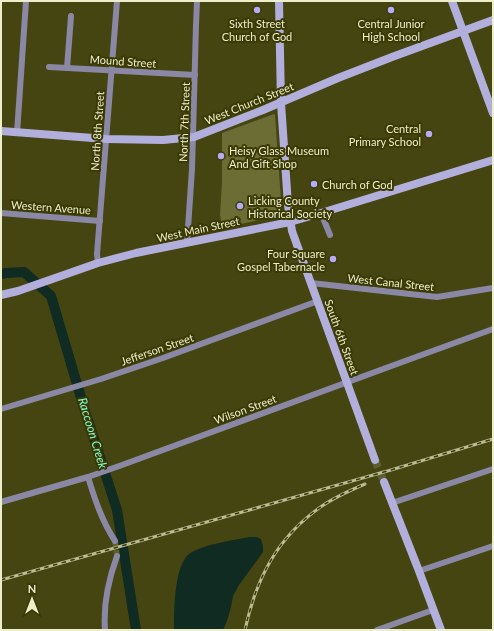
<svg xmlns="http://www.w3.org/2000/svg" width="494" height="631" viewBox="0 0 494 631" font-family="Lato,sans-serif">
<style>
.green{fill:#6c6c35}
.water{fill:#0f2b22}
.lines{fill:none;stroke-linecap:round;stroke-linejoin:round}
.river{stroke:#0f2b22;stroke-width:10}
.street-tunnel{stroke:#5e5e2e;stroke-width:6;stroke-dasharray:6 3;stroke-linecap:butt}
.secondary-tunnel{stroke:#5e5e2e;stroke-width:8;stroke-dasharray:8 4;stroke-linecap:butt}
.street{stroke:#8b88a5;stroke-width:6}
.secondary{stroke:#b3afdd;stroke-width:8}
.rail-casing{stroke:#babc95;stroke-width:3}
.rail{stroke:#3b3a04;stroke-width:1.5;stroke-dasharray:4.5;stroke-linecap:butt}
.poi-dot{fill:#b5acf8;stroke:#3b3a04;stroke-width:1.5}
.labels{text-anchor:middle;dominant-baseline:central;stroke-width:4;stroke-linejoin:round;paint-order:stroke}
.poi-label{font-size:11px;fill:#eceecc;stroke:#3b3a04;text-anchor:start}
.street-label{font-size:11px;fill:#eceecc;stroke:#3b3a04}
.water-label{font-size:12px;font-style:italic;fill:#81fdd3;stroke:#3b3a04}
</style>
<rect width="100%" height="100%" fill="#454512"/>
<polygon class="green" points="274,114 275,115 282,215 222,228 220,215 222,182 222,133"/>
<path class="water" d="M 250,537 L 256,537 L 261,539 L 263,546 L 263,552 L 239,585 L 233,596 L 231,607 L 227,621 L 223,630 L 174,630 C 174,611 174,573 186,557 C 196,545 235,540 250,537 Z"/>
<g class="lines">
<polyline class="river" points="1,274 6,273 24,272 51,296 85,411 117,510 136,630"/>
<polyline class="street-tunnel" points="115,541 117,556"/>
<polyline class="secondary-tunnel" points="375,460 384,482"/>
<g class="street">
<polyline points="49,67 195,75"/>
<polyline points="67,68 71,16"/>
<polyline points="17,133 26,1"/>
<polyline points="1,213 100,221"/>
<polyline points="321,213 330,235"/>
<polyline points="187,243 192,169 196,25 197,1"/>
<polyline points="98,263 97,254 117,1"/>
<polyline points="311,283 437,297 493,288"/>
<polyline points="1,409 101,379 163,358 318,301"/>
<path d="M 88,477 C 95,500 102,521 115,541"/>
<polyline points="1,502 88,477 122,465 405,361 493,329"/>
<polyline points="392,503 493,469"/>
<polyline points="419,571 493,546"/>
<path d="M 105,630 C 103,604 108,581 117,556"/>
<polyline points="377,630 433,610"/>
</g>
<g class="secondary">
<polyline points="279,1 281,103 288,205 292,231 375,460"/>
<polyline points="452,1 493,113"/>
<polyline points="1,131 106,139 163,140 194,137 263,110 338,78 392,57 493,20"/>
<polyline points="1,295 18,291 98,263 136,253 290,222 321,213 493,160"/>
<polyline points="384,482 419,571 441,630"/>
</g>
<defs>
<g id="rail">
<polyline points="1,580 391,470 493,439"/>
<path d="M 245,630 C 256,579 277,537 322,506 C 335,497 351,490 365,484"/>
</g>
</defs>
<use href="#rail" class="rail-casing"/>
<use href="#rail" class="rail"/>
</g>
<g class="poi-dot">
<circle cx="257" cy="10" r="4"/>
<circle cx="391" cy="10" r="4"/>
<circle cx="429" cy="134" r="4"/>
<circle cx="221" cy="156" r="4"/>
<circle cx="314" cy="184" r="4"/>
<circle cx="240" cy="206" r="4"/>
<circle cx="333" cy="259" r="4"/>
</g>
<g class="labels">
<g class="poi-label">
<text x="257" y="23" text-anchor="middle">Sixth Street<tspan x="257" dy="13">Church of God</tspan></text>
<text x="391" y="23" text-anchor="middle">Central Junior<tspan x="391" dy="13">High School</tspan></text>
<text x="421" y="128" text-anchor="end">Central<tspan x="421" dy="13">Primary School</tspan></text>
<text x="229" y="150">Heisy Glass Museum<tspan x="229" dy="13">And Gift Shop</tspan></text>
<text x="322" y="184">Church of God</text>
<text x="248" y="200">Licking County<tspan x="248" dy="13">Historical Society</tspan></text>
<text x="325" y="253" text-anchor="end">Four Square<tspan x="325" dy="13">Gospel Tabernacle</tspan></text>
</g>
<g class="street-label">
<text transform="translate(123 61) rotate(4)">Mound Street</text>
<text transform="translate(249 103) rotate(-22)">West Church Street</text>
<text transform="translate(184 122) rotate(-88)">North 7th Street</text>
<text transform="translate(97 131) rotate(-86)">North 8th Street</text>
<text transform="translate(51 207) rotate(4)">Western Avenue</text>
<text transform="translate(198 229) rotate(-12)">West Main Street</text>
<text transform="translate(391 282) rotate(6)">West Canal Street</text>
<text transform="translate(342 337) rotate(70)">South 6th Street</text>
<text transform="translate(157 349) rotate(-19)">Jefferson Street</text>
<text transform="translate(245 409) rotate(-20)">Wilson Street</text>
</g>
<g class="water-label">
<text transform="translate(93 433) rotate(73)">Raccoon Creek</text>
</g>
</g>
<rect width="494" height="631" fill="none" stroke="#eceecc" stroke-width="4"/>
<g transform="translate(32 599)" stroke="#3b3a04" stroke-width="3" paint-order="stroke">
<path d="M0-3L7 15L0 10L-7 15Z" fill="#eceecc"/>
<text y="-6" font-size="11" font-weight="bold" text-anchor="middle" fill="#eceecc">N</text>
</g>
</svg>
